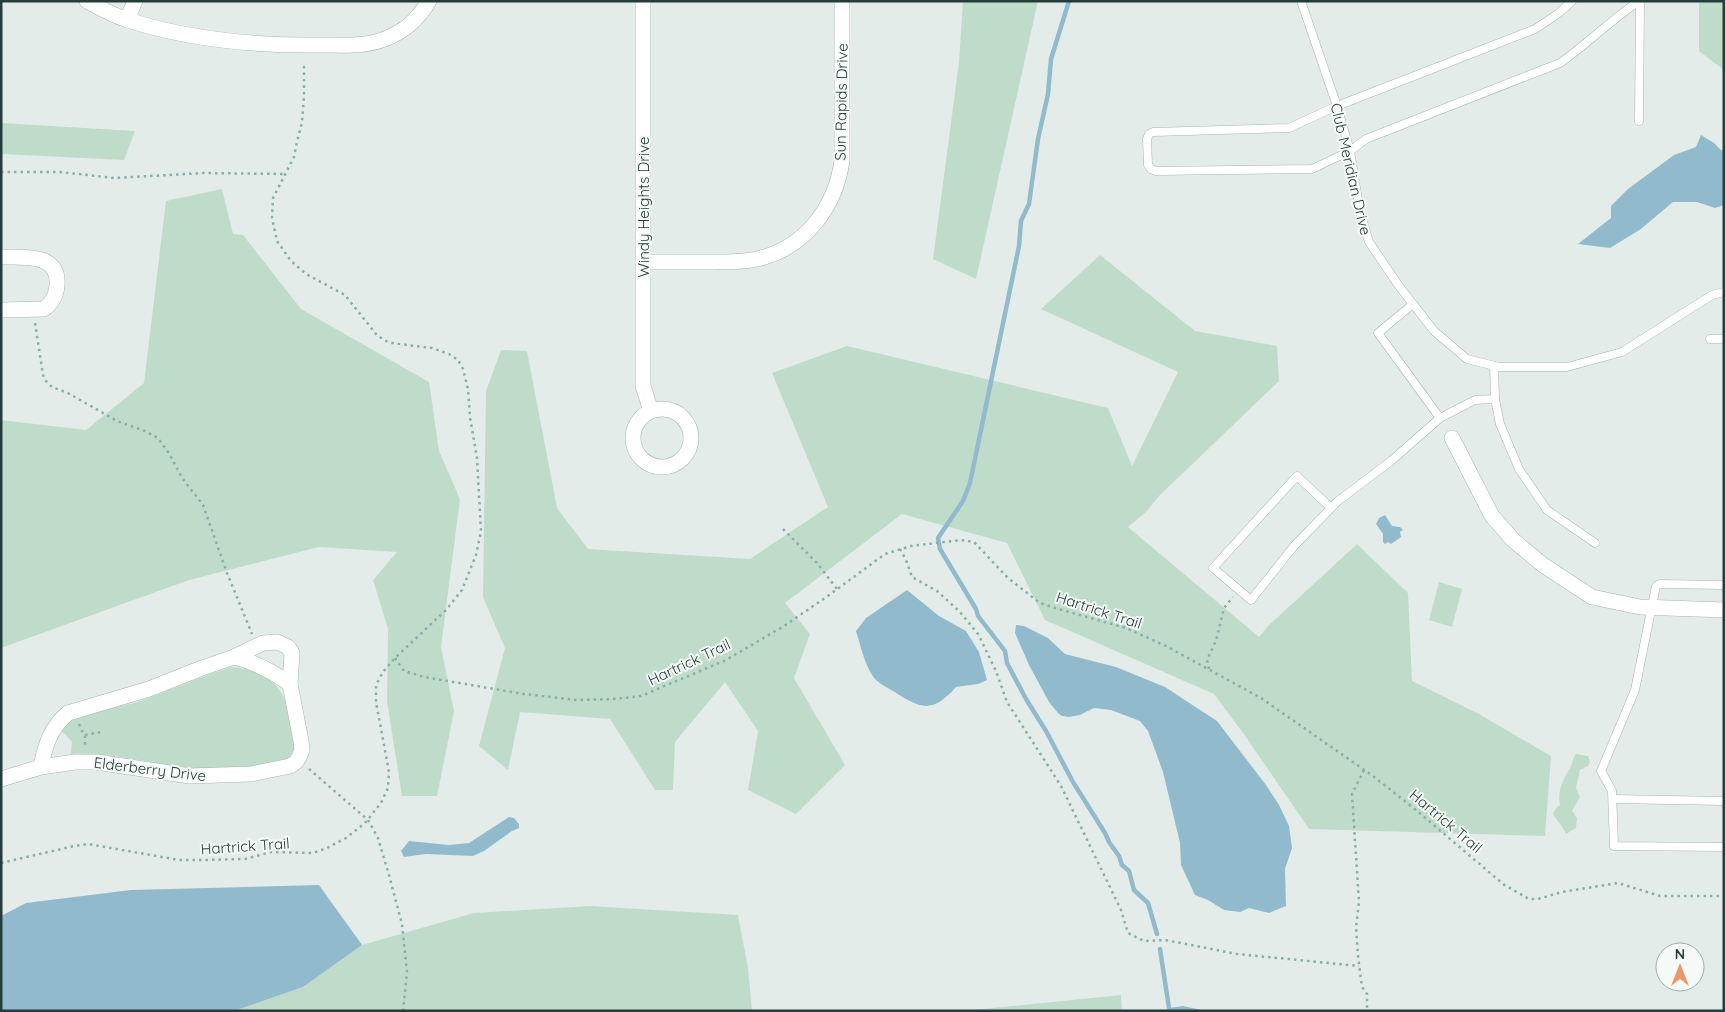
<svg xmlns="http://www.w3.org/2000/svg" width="1725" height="1012" viewBox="0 0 1725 1012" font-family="Quicksand,sans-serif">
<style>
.green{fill:#bfdccb}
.water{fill:#91bbcd}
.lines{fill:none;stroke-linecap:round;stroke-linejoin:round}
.stream{stroke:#91bbcd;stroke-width:4.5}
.service-casing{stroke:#a7b4b2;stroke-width:9}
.minor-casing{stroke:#a7b4b2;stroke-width:16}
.path{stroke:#87aea7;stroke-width:2.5;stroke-dasharray:2.5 4;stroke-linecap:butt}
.service{stroke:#fff;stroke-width:8}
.minor{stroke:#fff;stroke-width:15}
.labels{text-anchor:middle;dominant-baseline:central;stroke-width:4;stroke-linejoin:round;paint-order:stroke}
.street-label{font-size:15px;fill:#253d3a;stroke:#f5f9f7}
</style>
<rect width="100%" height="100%" fill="#e4ecea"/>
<g class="green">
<polygon points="963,1 1038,1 976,279 933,259 959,62"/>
<polygon points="1699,1 1724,1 1724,70 1699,51"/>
<polygon points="1,123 135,131 124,160 1,154"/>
<polygon points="222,189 233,234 243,235 301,309 429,382 439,451 460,499 441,647 454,711 437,796 402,796 387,701 388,629 373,580 397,552 319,547 189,580 1,648 1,420 86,430 144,383 166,201"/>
<polygon points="1100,255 1195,331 1277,346 1279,381 1159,496 1146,512 1128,527 1259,637 1268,626 1357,544 1408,593 1412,681 1479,714 1551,756 1545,836 1309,829 1246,737 1214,694 1045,620 1007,543 902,514 785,603 810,634 794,678 845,765 796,814 748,790 758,731 725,682 675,742 673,790 655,790 610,719 520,712 508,770 479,746 505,648 483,597 486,391 501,350 527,351 557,508 588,549 750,559 828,507 772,373 847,346 1108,408 1132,466 1178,372 1041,309"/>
<polygon points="1439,582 1462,589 1452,627 1429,620"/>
<path d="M 231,667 C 287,672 288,703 295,750 L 289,758 L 282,762 C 255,765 228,771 201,769 C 157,766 117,752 71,754 L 72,742 L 65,734 L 59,731 C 78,710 111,710 137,702 C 169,691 199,677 231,667 Z"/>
<path d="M 1576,754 L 1588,756 L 1590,761 L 1588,766 L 1580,770 L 1576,788 L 1580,797 L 1572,811 L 1577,818 L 1576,828 L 1566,834 C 1563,825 1557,822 1553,814 L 1556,808 L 1560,805 C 1557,792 1563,779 1570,768 C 1573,763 1572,758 1576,754 Z"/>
<polygon points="590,906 738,915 748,968 752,1011 234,1011 303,987 362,945 474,913"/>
<polygon points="1121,995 1122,1011 963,1011"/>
</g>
<g class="water">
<polygon points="1701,135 1714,143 1721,150 1724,150 1724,205 1715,208 1697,202 1673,202 1641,229 1610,248 1578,244 1611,218 1611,206 1628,189 1674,155 1696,147"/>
<polygon points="1385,515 1392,526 1400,527 1403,530 1400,532 1401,537 1391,544 1388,542 1385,544 1383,542 1383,534 1376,524 1379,518"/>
<path d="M 907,590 L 939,616 L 966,631 L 979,652 L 987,680 L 978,684 L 956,687 C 932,714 921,709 893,691 C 886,687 876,682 872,675 C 864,662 860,644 856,631 L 866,618 Z"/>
<polygon points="1016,625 1024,626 1048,638 1065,654 1116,667 1165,687 1217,721 1266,785 1279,805 1289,826 1292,848 1285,869 1286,906 1269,913 1249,908 1240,912 1224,910 1208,900 1195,895 1181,865 1180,843 1163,772 1148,731 1140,721 1111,710 1094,708 1080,715 1069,717 1062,716 1058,713 1049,702 1029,665 1015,633"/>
<polygon points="509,817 514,818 519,824 519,828 512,831 484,851 473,856 426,854 404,857 401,851 409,841 449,845 469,843"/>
<polygon points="319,885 362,945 303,987 234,1011 1,1011 1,916 26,903 131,890"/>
<polygon points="1183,1006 1206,1011 1168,1011 1169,1008"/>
</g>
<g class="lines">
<g class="stream">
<polyline points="1069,1 1051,59 1048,94 1038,139 1029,204 1021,221 1019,246 970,483 963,501 938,538 940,549 976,609 978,616 1005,651 1007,663 1026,699 1046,731 1073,782 1105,833 1109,842 1119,856 1122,865 1129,871 1134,890 1148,903 1157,934"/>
<polyline points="1160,949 1169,1008"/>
</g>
<defs>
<g id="service">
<polyline points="1301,1 1337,106 1350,151 1360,212 1369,242 1399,286 1434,331 1467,359 1499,367 1567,367 1622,352 1712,295 1724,292"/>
<path d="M 1572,1 L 1559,13 L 1535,29 L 1337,106 L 1289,128 L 1153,132 L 1149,134 L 1147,139 L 1148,165 L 1151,169 L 1156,171 L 1312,169 L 1350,151 L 1366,139 L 1560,63 C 1587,44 1611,20 1639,1"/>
<polyline points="1639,121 1640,1"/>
<polyline points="1413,304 1378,333 1440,418 1475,400 1495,399 1494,366"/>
<polyline points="1710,339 1724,339"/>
<polyline points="1495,399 1500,424 1519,469 1547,510 1595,543"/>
<polyline points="1331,508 1297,476 1213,568 1251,600 1294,546 1338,501 1391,461 1440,418"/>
<polyline points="1724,585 1660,584 1656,586 1635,690 1601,771 1612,791 1614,846 1724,847"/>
<polyline points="1613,799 1724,801"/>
</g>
<g id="minor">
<path d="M 87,1 C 100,8 114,16 128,20 C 190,40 259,46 324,45 C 345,45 367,47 387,38 C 405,31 419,18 429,1"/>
<polyline points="643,1 643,386 651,411"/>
<polyline points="127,20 135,1"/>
<path d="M 1,257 C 24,257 60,253 57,286 C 56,296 51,304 44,309 L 1,310"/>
<path d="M 643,262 C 666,262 689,262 712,262 C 727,262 743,262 757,259 C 805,248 835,208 842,161 L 842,1"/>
<circle cx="662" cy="438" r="29"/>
<polyline points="1452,438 1492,516 1513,540 1543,565 1569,582 1592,597 1640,607 1724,610"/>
<path d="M 234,657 C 255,662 272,671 290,684"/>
<path d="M 1,779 L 41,767 L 75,762 L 96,762 L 190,776 L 251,774 L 290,766 L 296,762 L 299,757 L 302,750 L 301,741 L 290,684 L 292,653 L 288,647 L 277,642 L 263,643 L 234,657 L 202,668 L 149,689 L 68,713 C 51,727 45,745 41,767"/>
</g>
</defs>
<use href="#service" class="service-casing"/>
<use href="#minor" class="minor-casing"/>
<g class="path">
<polyline points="1,172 60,172 114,178 204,173 284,174"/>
<polyline points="35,323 43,375 46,381 52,387 68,393 117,421 145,431 158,438 170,455 182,478 203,505 227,573 252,634"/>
<polyline points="783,529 817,563 837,589"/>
<polyline points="900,549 906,560 912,577 937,591 959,611 978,634 996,671 1007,702 1061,786 1121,910 1128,933 1144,941 1165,940 1237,954 1359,966"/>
<polyline points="395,658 404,671 424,677 524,694 577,700 614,699 641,696 726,660 784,626 825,598 885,554 911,546 961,540 974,542 1008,578 1040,603 1055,608 1126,628 1166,646 1261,698 1373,776 1416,810 1503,884 1529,899 1538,899 1562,892 1618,883 1660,896 1724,896"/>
<polyline points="1209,669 1207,660 1216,641 1224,608 1233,597"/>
<polyline points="79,724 82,731 85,735 85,748"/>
<polyline points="85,735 101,732"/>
<polyline points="309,769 368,820 378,838 389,875 402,924 407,972 403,1011"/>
<polyline points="1364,770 1352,794 1359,902 1356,927 1358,956 1362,987 1367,994 1367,1011"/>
<polyline points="1,863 74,846 88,844 179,860 205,860 245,859 271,852 313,853 327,848 346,838 365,823 381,803 388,788 389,772 376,702 376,685 383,672 395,658 446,610 462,590 476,555 481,531 477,458 470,417 468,389 463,369 458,360 449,354 432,348 391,343 384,340 376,334 345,295 306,274 291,261 277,241 272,218 273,198 294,157 297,142 302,122 304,96 304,64"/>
</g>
<use href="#service" class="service"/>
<use href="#minor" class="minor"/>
</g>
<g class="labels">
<g class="street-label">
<text transform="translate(841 102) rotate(-89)">Sun Rapids Drive</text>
<text transform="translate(1351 169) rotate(77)">Club Meridian Drive</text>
<text transform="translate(643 207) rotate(-90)">Windy Heights Drive</text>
<text transform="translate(1099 610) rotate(18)">Hartrick Trail</text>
<text transform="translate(689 662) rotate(-25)">Hartrick Trail</text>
<text transform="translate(150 769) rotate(7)">Elderberry Drive</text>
<text transform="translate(1446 821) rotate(40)">Hartrick Trail</text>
<text transform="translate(245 846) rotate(-4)">Hartrick Trail</text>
</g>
</g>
<rect width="1725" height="1012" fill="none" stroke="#253d3a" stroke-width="5"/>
<g transform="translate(1680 967)"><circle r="24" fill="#f5f9f7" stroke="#a2aeab"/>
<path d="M0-4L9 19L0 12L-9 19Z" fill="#e79968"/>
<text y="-8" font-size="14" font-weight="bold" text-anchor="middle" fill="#253d3a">N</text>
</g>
</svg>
